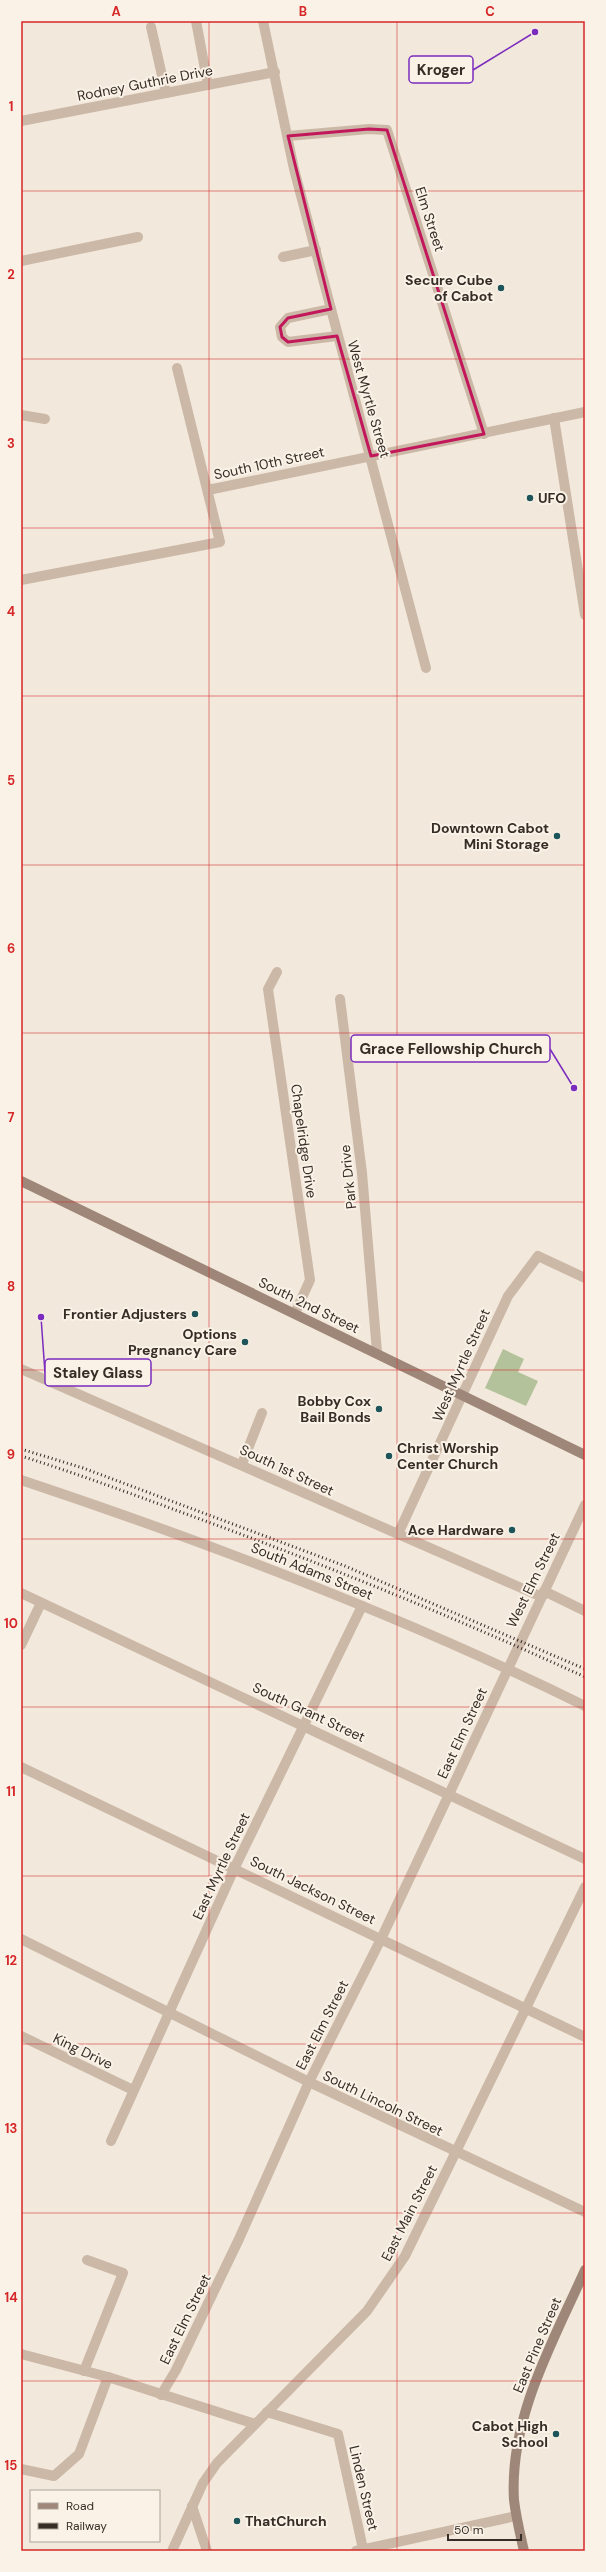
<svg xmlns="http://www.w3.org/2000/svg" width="606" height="2572" viewBox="0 0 606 2572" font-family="'DM Sans',sans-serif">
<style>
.green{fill:#b4c29b}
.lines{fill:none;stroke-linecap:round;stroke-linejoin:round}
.minor{stroke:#cbb8a7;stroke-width:10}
.tertiary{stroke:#cbb8a7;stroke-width:10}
.secondary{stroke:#9e8778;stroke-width:10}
.rail{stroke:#372d27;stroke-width:3;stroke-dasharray:1 3;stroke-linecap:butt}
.marked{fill:none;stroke:#c2185b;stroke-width:3;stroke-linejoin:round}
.grid{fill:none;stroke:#d62828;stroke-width:1;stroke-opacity:0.55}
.poi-dot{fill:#1c5459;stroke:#faf2e7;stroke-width:1.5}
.labels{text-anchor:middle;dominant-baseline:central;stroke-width:4;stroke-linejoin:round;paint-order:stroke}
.street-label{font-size:14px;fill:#372d27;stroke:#faf2e7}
.poi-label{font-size:14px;font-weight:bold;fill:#372d27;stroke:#faf2e7;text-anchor:end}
.leader{fill:none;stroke:#7b2cbf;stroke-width:1.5}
.callout-dot{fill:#7b2cbf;stroke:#faf2e7;stroke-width:1.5}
.callout{fill:#faf2e7;stroke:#7b2cbf;stroke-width:1.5}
.callout-label{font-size:15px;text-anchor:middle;font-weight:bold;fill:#372d27}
.neatline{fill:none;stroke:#d62828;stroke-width:1.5}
.grid-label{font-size:13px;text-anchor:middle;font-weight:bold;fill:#d62828}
</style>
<rect width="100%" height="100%" fill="#f2e8db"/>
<polygon class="green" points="503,1349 524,1359 518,1372 538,1381 526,1406 485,1388"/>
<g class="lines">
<g class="minor">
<polyline points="196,21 208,85"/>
<polyline points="263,21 294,169 426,668"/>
<polyline points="151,27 166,93"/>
<polyline points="21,121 275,72"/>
<polyline points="288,136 369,129 387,130 484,434"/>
<polyline points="283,257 316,250"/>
<polyline points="21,261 138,237"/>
<polyline points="331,309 288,318 280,327 282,337 288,342 337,336"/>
<polyline points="21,415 45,419"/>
<polyline points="554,418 585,615"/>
<polyline points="208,490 585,412"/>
<polyline points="21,580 220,542 177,368"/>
<polyline points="277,972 268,989 310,1280 295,1313"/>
<polyline points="340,999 362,1173 377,1352"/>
<polyline points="21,1369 542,1597"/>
<polyline points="242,1464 262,1413"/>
<polyline points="398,1534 508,1296 538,1256 585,1278"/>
<polyline points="544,1591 585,1611"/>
<polyline points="21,1593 585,1859"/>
<polyline points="21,1645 41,1603"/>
<polyline points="21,1767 585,2037"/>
<polyline points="21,1939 309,2082 585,2212"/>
<polyline points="21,2036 133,2090"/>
<polyline points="111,2141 235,1867 362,1606"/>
<polyline points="21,2354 108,2377 255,2424"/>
<polyline points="84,2371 123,2273 87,2260"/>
<polyline points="161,2395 176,2370 239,2239 309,2082 381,1939 585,1505"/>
<polyline points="267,2412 338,2434 363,2549"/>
<polyline points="21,2469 54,2476 79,2454 108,2377"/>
<polyline points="192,2506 207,2551"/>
<polyline points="356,2551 516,2516"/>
</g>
<g class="tertiary">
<path d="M 21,1480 C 213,1544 403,1616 585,1706"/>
<polyline points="172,2551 203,2483 217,2463 367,2311 405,2256 585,1887"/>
</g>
<g class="secondary">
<polyline points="21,1181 585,1455"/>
<path d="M 524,2551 C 520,2534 516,2517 514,2500 C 509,2418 553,2342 585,2270"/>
</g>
<g class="rail">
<polyline points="21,1449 83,1468 345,1566 585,1669"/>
<path d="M 21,1456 C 88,1477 153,1502 219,1526 C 343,1572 465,1622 585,1677"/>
</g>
</g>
<path class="marked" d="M 369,129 L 387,130 L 484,434 L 371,456 L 337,336 L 288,342 L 282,337 L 280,327 L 288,318 L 331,309 L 288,136 Z"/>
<path class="grid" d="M 209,21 L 209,2551M 397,21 L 397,2551M 21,191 L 585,191M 21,359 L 585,359M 21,528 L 585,528M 21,696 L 585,696M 21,865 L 585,865M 21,1033 L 585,1033M 21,1202 L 585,1202M 21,1370 L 585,1370M 21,1539 L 585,1539M 21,1707 L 585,1707M 21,1876 L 585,1876M 21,2044 L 585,2044M 21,2213 L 585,2213M 21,2381 L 585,2381"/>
<g class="poi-dot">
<circle cx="501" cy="288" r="4"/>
<circle cx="530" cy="498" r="4"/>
<circle cx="557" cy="836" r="4"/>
<circle cx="195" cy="1314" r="4"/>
<circle cx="245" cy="1342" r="4"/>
<circle cx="379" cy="1409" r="4"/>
<circle cx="389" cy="1456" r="4"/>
<circle cx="512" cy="1530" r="4"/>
<circle cx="556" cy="2434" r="4"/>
<circle cx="237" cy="2521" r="4"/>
</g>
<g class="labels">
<g class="street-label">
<text transform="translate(145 83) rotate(-11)">Rodney Guthrie Drive</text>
<text transform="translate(430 219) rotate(72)">Elm Street</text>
<text transform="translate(369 399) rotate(74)">West Myrtle Street</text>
<text transform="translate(269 463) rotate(-12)">South 10th Street</text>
<text transform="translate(304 1141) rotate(82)">Chapelridge Drive</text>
<text transform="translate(348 1177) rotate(-96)">Park Drive</text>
<text transform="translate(309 1305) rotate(26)">South 2nd Street</text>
<text transform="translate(461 1365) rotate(-66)">West Myrtle Street</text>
<text transform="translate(287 1470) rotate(25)">South 1st Street</text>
<text transform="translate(312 1571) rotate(22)">South Adams Street</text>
<text transform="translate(533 1580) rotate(-64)">West Elm Street</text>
<text transform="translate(309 1712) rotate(25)">South Grant Street</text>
<text transform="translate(462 1733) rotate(-65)">East Elm Street</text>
<text transform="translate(221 1866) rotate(-65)">East Myrtle Street</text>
<text transform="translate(313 1890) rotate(26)">South Jackson Street</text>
<text transform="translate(322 2025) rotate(-63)">East Elm Street</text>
<text transform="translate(83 2051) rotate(26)">King Drive</text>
<text transform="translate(383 2103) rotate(26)">South Lincoln Street</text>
<text transform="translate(409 2213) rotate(-63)">East Main Street</text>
<text transform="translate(185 2319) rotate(-64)">East Elm Street</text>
<text transform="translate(537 2345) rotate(-67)">East Pine Street</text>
<text transform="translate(364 2488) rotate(77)">Linden Street</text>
</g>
<g class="poi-label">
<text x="493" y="280">Secure Cube<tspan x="493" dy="16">of Cabot</tspan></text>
<text x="538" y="498" text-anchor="start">UFO</text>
<text x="549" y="828">Downtown Cabot<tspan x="549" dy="16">Mini Storage</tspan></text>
<text x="187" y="1314">Frontier Adjusters</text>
<text x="237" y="1334">Options<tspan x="237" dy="16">Pregnancy Care</tspan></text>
<text x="371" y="1401">Bobby Cox<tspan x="371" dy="16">Bail Bonds</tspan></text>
<text x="397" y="1448" text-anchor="start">Christ Worship<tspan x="397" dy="16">Center Church</tspan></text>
<text x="504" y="1530">Ace Hardware</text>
<text x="548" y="2426">Cabot High<tspan x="548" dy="16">School</tspan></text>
<text x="245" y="2521" text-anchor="start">ThatChurch</text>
</g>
</g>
<path class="leader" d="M535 32L473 70M574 1088L550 1049M41 1317L45 1373"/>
<g class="callout-dot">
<circle cx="535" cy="32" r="4"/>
<circle cx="574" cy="1088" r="4"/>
<circle cx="41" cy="1317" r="4"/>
</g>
<g class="callout">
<rect x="409" y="56" width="64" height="27" rx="4"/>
<rect x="351" y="1035" width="199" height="27" rx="4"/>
<rect x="45" y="1359" width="106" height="27" rx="4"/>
</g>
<g class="callout-label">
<text x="441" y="75">Kroger</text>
<text x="451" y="1054">Grace Fellowship Church</text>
<text x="98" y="1378">Staley Glass</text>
</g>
<rect width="606" height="2572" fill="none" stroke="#faf2e7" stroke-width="44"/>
<rect x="30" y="2490" width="130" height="52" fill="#faf2e7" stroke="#aca39a"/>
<rect x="38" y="2503" width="20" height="6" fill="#9e8778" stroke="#aca39a"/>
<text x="66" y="2510" font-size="12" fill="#372d27">Road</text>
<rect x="38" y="2523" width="20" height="6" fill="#372d27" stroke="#aca39a"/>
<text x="66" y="2530" font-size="12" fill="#372d27">Railway</text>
<path d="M448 2534v6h73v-6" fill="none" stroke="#372d27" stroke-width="2"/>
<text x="454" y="2534" font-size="12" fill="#372d27" stroke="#faf2e7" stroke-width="3" paint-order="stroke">50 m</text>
<rect x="22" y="22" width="562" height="2528" class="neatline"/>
<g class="grid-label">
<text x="116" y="16">A</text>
<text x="303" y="16">B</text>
<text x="490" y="16">C</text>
<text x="11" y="111">1</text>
<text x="11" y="279">2</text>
<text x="11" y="448">3</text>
<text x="11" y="616">4</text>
<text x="11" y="785">5</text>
<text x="11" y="953">6</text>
<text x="11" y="1122">7</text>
<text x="11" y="1291">8</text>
<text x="11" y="1459">9</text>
<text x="11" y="1628">10</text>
<text x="11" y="1796">11</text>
<text x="11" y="1965">12</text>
<text x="11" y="2133">13</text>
<text x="11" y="2302">14</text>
<text x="11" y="2470">15</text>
</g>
</svg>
